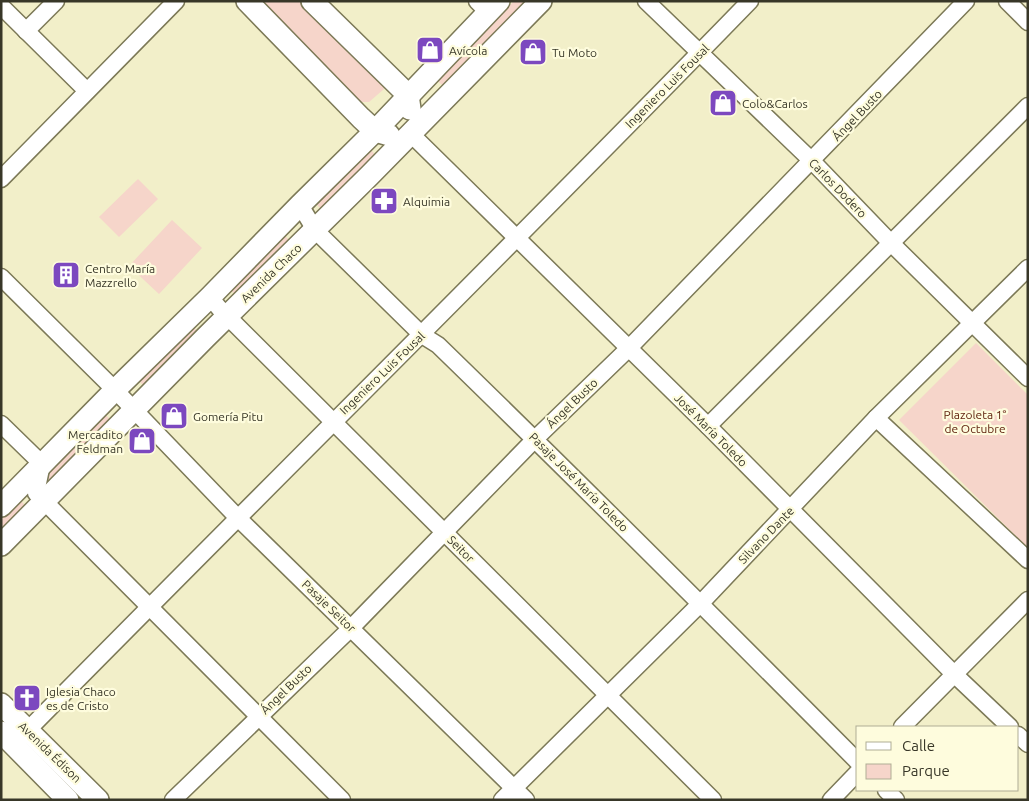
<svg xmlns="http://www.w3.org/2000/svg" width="1029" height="801" viewBox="0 0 1029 801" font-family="Ubuntu,sans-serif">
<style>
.green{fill:#f6d5ca}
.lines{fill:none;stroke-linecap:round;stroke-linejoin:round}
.minor-casing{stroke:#7c7957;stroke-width:19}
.major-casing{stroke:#7c7957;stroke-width:24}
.minor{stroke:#fff;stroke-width:16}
.major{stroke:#fff;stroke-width:21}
.labels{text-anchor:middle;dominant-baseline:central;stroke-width:4.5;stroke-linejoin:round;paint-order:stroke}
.poi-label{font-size:12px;fill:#383728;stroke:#fefcdd;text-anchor:start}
.street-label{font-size:12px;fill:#383728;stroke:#fefcdd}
.park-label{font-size:12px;fill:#612410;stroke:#fefcdd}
</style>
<rect width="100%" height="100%" fill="#f2efc9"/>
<g class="green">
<polygon points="256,1 306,1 382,78 384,89 369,102 359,102"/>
<polygon points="514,1 531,1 446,89 438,81"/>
<polygon points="370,149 378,158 324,212 316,204"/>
<polygon points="138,179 158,199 119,237 99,217"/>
<polygon points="172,220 202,248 159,294 129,266"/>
<polygon points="281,232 290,241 236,295 227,287"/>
<polygon points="193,327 202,335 148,390 139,381"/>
<polygon points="976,343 1028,395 1028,548 899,420"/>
<polygon points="102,412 111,420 51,484 43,475"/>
<polygon points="21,501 29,509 1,537 1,520"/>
</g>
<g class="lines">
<defs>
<g id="minor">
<polyline points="477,1 488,12"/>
<polyline points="646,1 812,161 890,242 1028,378"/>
<polyline points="1007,1 1028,22"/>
<polyline points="1,6 87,91"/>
<polyline points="26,31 56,1"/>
<polyline points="411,134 708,426 954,674 1010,727"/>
<polyline points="1,179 176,1"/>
<path d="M 300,205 L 315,230 L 422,335 L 438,345 C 580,483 719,622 858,762"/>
<polyline points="1,277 115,390 238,518 526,800"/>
<polyline points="210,297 219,308 713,800"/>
<polyline points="876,418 1028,560"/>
<polyline points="1,424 42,464 36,493 342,800"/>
<polyline points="708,426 1028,106"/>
<polyline points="902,727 1028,600"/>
<polyline points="1018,735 1028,744"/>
<path d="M 20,738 C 263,491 509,249 750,1"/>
<polyline points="886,790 896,800"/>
<polyline points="173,800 351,628 535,439 628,349 966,1"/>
<polyline points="502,800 701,603 876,418 1028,268"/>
<polyline points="831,800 858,772"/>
</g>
<g id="major">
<polyline points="247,1 361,118 375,131 389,135"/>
<polyline points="312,1 408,95 410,109"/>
<polyline points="1,506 115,390 210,297 300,205 375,131 499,1"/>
<polyline points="1,545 205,338 369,176 541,1"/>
<polyline points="1,704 98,800"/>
<polyline points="1,732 68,800"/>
</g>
</defs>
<use href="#minor" class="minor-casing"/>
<use href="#major" class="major-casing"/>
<use href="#minor" class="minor"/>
<use href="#major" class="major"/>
</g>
<defs>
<symbol id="shop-square" viewBox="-11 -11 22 22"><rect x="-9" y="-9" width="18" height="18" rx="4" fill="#7c48bf" stroke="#fefcdd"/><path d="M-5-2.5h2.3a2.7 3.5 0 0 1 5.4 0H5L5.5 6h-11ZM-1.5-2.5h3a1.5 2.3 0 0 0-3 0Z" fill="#fff"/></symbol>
<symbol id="pharmacy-square" viewBox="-11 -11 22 22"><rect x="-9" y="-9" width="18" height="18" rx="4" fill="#7c48bf" stroke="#fefcdd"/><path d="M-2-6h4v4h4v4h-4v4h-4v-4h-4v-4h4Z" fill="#fff"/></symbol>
<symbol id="building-square" viewBox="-11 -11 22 22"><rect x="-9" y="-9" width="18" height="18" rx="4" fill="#7c48bf" stroke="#fefcdd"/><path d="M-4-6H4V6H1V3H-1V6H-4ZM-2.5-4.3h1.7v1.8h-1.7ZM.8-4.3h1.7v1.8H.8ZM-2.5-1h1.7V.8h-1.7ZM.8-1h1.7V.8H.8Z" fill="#fff"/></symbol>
<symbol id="church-square" viewBox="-11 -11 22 22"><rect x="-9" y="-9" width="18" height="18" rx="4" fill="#7c48bf" stroke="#fefcdd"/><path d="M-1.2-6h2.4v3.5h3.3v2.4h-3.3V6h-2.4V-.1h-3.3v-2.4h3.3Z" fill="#fff"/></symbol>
</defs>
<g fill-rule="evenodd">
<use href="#shop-square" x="414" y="34" width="32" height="32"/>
<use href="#shop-square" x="517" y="36" width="32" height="32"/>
<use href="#shop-square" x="707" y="87" width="32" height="32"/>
<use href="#pharmacy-square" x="368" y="185" width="32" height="32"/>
<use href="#building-square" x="50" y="259" width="32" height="32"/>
<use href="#shop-square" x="158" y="400" width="32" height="32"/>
<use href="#shop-square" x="126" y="425" width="32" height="32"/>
<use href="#church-square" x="11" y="682" width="32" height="32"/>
</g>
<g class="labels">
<g class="poi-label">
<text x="449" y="50">Avícola</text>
<text x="552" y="52">Tu Moto</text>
<text x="742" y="103">Colo&amp;Carlos</text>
<text x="403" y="201">Alquimia</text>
<text x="85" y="268">Centro María<tspan x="85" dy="14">Mazzrello</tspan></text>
<text x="193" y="416">Gomería Pitu</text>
<text x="123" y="434" text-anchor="end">Mercadito<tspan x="123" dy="14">Feldman</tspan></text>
<text x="46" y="691">Iglesia Chaco<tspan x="46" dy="14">es de Cristo</tspan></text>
</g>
<g class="street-label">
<text transform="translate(667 86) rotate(-45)">Ingeniero Luis Fousal</text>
<text transform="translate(857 115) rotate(-46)">Ángel Busto</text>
<text transform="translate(838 188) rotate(46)">Carlos Dodero</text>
<text transform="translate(271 273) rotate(-44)">Avenida Chaco</text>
<text transform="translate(382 373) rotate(-44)">Ingeniero Luis Fousal</text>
<text transform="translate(572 403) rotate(-44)">Ángel Busto</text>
<text transform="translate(711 430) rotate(45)">José María Toledo</text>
<text transform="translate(579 482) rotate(45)">Pasaje José María Toledo</text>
<text transform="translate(766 535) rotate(-46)">Silvano Dante</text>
<text transform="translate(461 549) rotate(45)">Seitor</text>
<text transform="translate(329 606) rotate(44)">Pasaje Seitor</text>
<text transform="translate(286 689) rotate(-44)">Ángel Busto</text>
<text transform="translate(50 752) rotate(44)">Avenida Édison</text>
</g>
<g class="park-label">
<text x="975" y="414">Plazoleta 1°<tspan x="975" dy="14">de Octubre</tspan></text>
</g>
</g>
<rect width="1029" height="801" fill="none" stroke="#383728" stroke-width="5"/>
<rect x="856" y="726" width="162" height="65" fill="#fefcdd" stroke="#afad95"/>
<rect x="866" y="742" width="25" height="8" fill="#ffffff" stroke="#afad95"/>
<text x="902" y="751" font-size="15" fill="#383728">Calle</text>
<rect x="866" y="764" width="25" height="15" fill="#f6d5ca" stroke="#afad95"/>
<text x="902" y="776" font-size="15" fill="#383728">Parque</text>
</svg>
